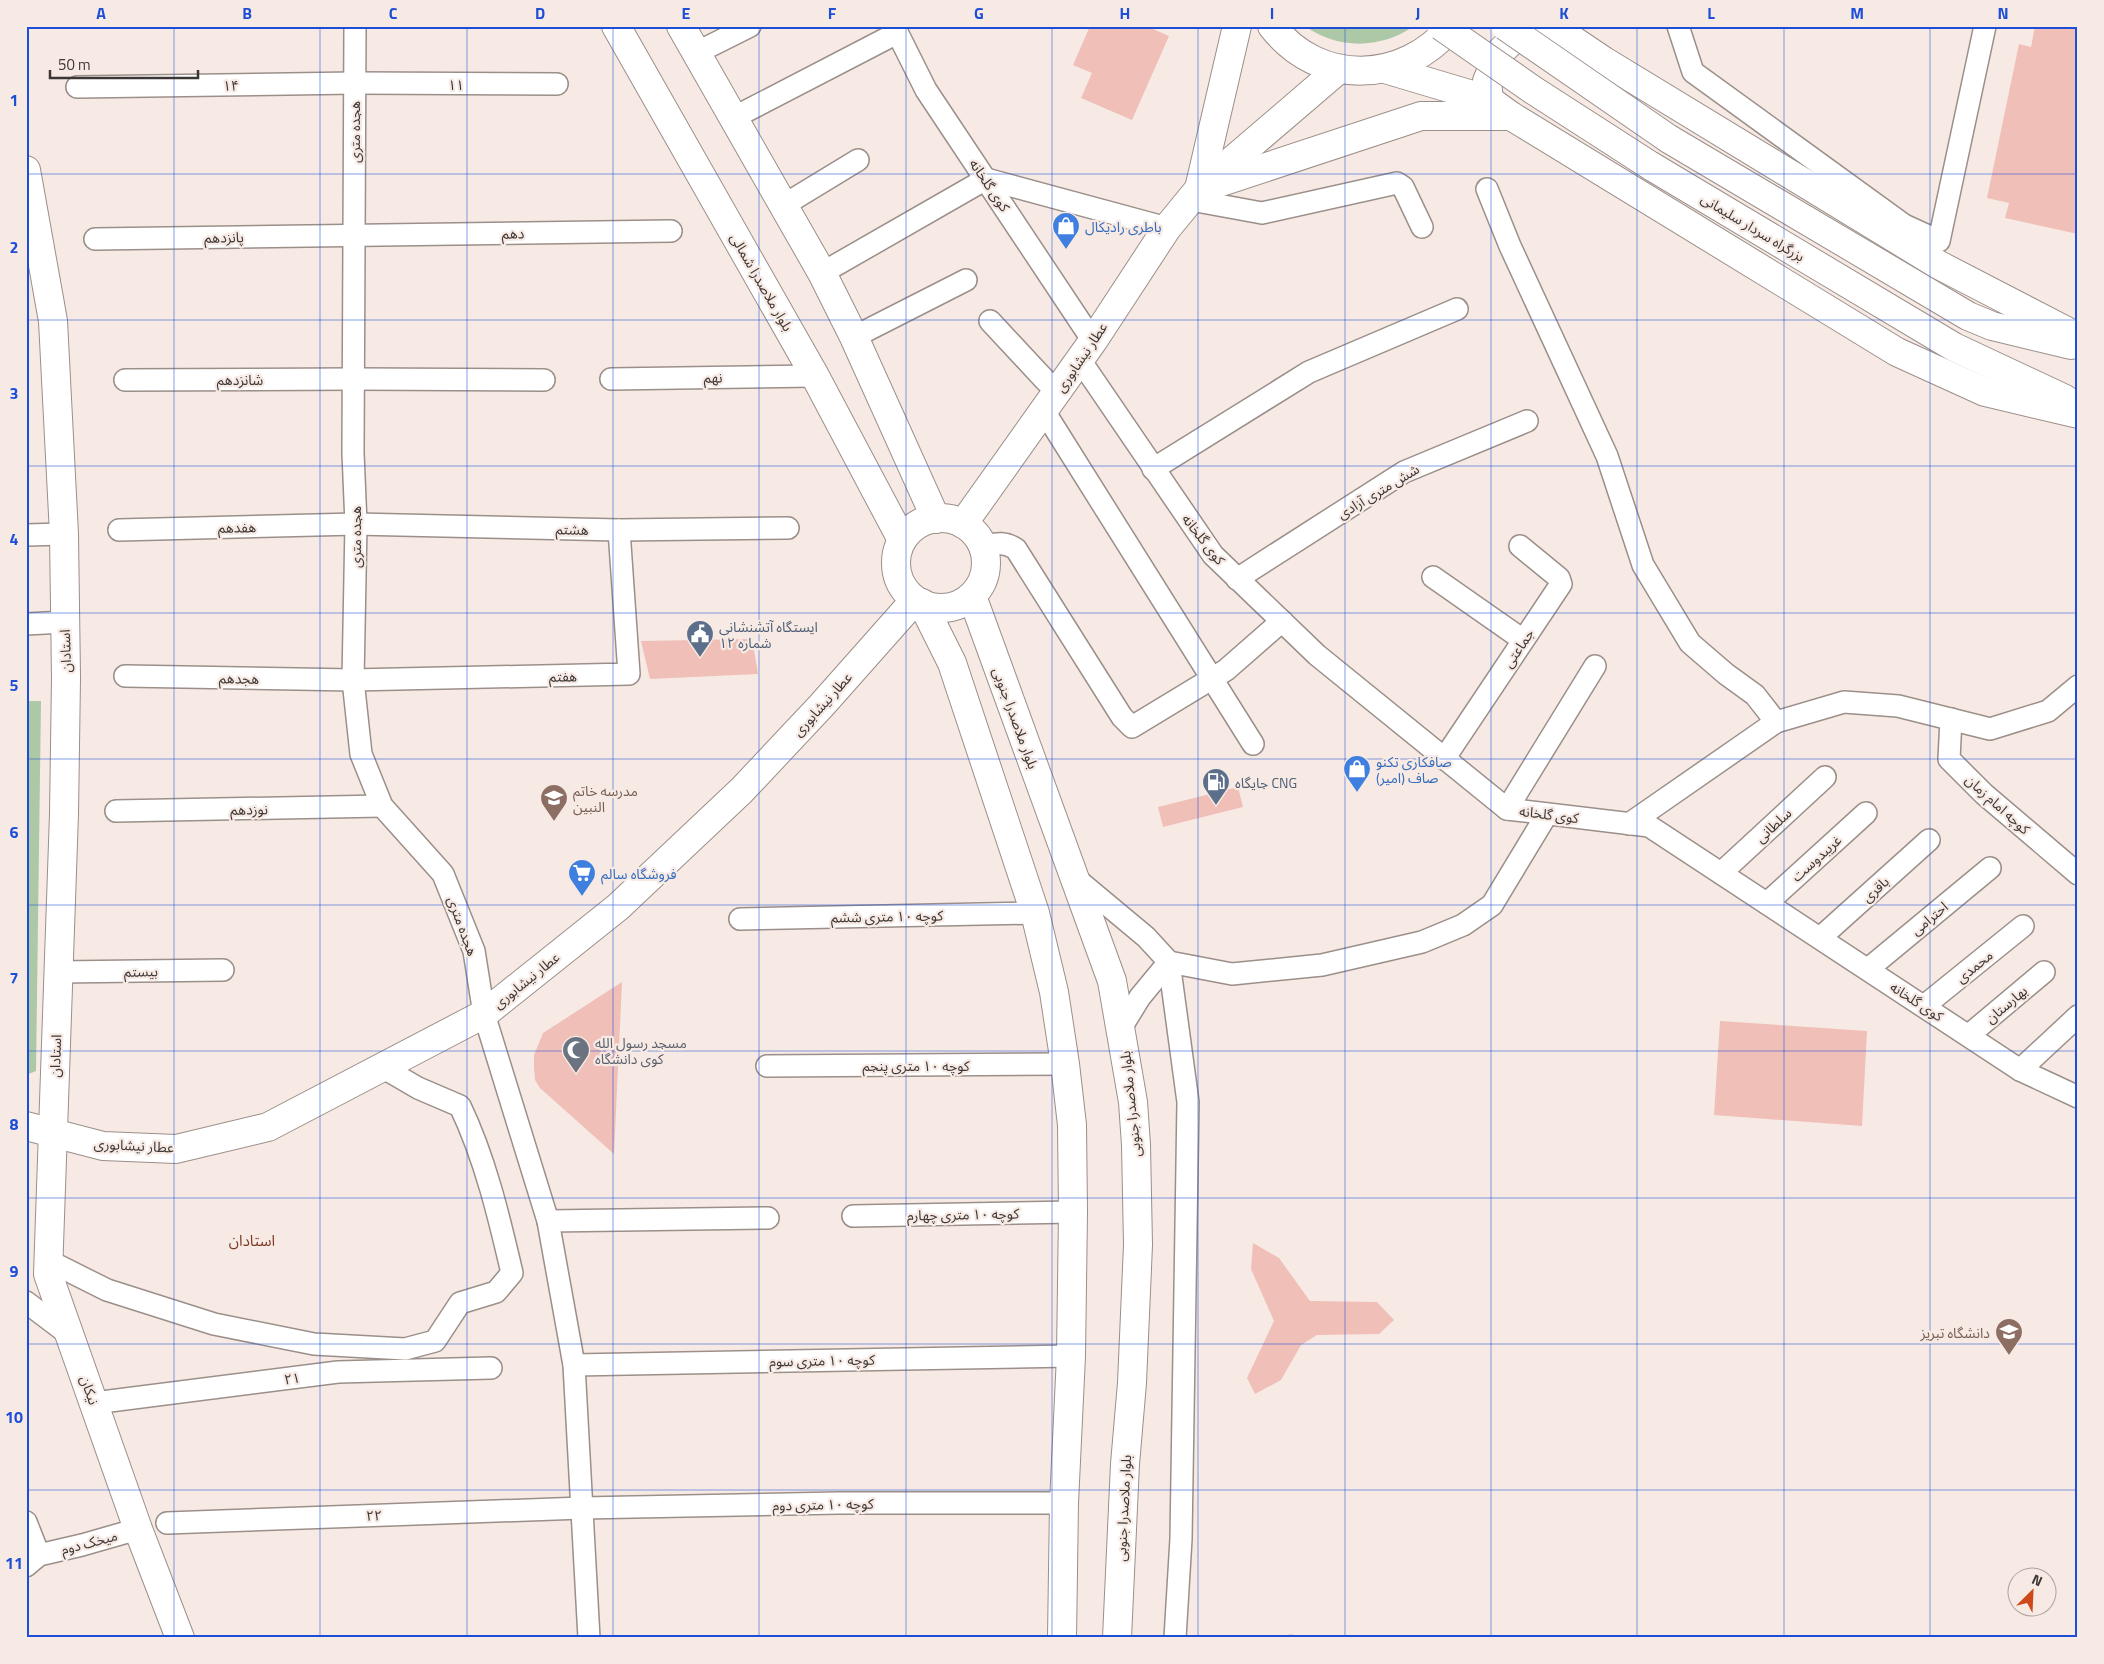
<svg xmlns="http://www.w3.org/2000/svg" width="2104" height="1664" viewBox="0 0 2104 1664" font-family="'Titillium Web','Noto Sans Arabic',sans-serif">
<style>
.green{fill:#adc8a6}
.building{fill:#f0bfb8}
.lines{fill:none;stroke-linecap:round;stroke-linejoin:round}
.street-casing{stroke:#9b8f89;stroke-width:24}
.secondary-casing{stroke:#9b8f89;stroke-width:30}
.primary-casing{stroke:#9b8f89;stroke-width:30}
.highway-casing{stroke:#9b8f89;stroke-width:30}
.street{stroke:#fff;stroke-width:21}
.secondary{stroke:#fff;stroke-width:28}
.primary{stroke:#fff;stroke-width:28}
.highway{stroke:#fff;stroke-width:28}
.highway-bridge-casing{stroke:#9b8f89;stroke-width:30;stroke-linecap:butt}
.highway-bridge{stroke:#fff;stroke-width:28}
.grid{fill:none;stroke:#1d4ed8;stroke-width:1;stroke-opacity:0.55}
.labels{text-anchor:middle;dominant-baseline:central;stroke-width:4.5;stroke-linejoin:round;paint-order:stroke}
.street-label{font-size:14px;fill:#3c3734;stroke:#f7eae4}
.shop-label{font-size:14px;fill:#366cbe;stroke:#f7eae4;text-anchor:start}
.service-label{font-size:14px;fill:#4e5e75;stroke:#f7eae4;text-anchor:start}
.education-label{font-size:14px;fill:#785e54;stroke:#f7eae4;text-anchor:start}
.worship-label{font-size:14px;fill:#5b616d;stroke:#f7eae4;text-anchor:start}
.neighbourhood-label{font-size:15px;fill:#7b3823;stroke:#f7eae4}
.neatline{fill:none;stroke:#1d4ed8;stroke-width:2}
.grid-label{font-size:16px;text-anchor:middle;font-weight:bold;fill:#1d4ed8}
</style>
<rect width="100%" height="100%" fill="#f7eae4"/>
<g class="green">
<path d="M 1305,26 L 1414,26 C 1381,49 1338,50 1305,26 Z"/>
<polygon points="26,701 41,701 36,1071 26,1075"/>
</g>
<g class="building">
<polygon points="1090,26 1146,26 1169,36 1132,120 1081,98 1092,73 1073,65"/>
<polygon points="2035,26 2078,26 2078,234 2005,218 2009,203 1987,198 2019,44 2031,47"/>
<polygon points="752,639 758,674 650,679 641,641"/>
<polygon points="1238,787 1243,807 1163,827 1158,807"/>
<polygon points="622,982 614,1154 540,1088 535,1080 534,1068 534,1055 543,1033"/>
<polygon points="1720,1021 1867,1031 1862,1126 1714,1115"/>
<polygon points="1253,1243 1279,1258 1310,1301 1377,1302 1394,1320 1379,1334 1317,1335 1301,1345 1281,1380 1255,1394 1247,1378 1274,1321 1251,1269"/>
<polygon points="1293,1634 1293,1638 1270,1638 1270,1637"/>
</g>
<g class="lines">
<defs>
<g id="street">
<polyline points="355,26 353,453 356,524 353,680 361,754 382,806 443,874 474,951 484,1014 548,1221 574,1365 589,1638"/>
<polyline points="894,26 926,90 1093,341"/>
<polyline points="1678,26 1693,72 1904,225 1939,241 1985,26"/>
<polyline points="696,53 750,26"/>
<polyline points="77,87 355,83 557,84"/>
<polyline points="733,118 897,33"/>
<polyline points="1487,189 1510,246 1607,456 1643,565 1690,643 1726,674 1755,695 1776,722"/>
<polyline points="1191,200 1262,213 1397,183 1403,187 1422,227"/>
<polyline points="784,205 858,160"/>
<polyline points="95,239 671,231"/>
<polyline points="822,273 986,179 1167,228"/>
<polyline points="990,321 1044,379 1057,392"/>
<polyline points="854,337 966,280"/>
<polyline points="1080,360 1213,555 1317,655 1507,809 1649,826 2020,1070 2078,1097"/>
<polyline points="611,379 815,376"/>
<polyline points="125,380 355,379 544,380"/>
<polyline points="1044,411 1253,744"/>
<polyline points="1153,469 1309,372 1457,309"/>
<polyline points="119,530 356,524 619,530 788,528"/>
<polyline points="26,535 64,534"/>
<path d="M 982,546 C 995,544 1004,541 1016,549 L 1122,717 L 1132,727 L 1226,670 L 1282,621"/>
<polyline points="1433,577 1523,640"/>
<polyline points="1237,579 1404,472 1527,421"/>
<polyline points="26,624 64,622"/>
<polyline points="125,676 353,680 629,674 619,530"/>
<polyline points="1951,719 1949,759 1984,794 2078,874"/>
<polyline points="1444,759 1561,584 1559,578 1520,546"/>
<polyline points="1507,809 1595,666"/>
<polyline points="116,811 382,806"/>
<polyline points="1629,824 1776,722 1844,702 1898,706 1990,729 2048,711 2078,686"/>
<polyline points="1721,873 1825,777"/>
<polyline points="1074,877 1146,937 1169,962 1140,997 1121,1028"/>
<polyline points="1767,903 1866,813"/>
<polyline points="740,919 1035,913"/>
<polyline points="1820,938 1929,840"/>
<polyline points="1868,969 1990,868"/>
<polyline points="58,972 223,970"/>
<polyline points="1924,1006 2023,926"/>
<polyline points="1969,1035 2044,972"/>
<polyline points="767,1066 1065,1064"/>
<polyline points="2020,1070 2078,1016"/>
<polyline points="853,1216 1073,1212"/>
<polyline points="548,1221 768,1218"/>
<path d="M 47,1260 L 107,1290 L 214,1324 L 314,1344 L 405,1349 L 435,1341 L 460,1303 L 496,1292 L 512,1273 C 499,1217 485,1158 460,1106 L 418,1088 L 382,1067"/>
<polyline points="26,1302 71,1336"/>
<polyline points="574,1365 1071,1356"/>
<polyline points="94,1403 338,1372 491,1368"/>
<polyline points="26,1522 39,1555"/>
<polyline points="167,1523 582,1508 839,1503 1064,1503"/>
<polyline points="26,1566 39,1555 82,1545 138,1529"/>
<polyline points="1175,1638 1181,1539 1188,1102 1169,962 1232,974 1322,965 1422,942 1463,925 1492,905 1547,814"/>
</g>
<g id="secondary">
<polyline points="616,26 815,376 902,540"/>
<polyline points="681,26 822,273 854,337 936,519"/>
<polyline points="26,170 53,321 64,534 66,678 64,814 48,1274 138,1529 180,1638"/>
<polyline points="1212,185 1421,116 1511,116"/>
<polyline points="1199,189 1237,26"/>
<circle cx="941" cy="563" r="45"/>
<polyline points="963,524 1093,341 1167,228 1199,189 1339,69"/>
<polyline points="26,1126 103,1146 176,1149 268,1127 484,1014 618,907 742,790 821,706 915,600"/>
</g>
<g id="primary">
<polyline points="972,596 1112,981 1133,1102 1136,1145 1138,1245 1132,1383 1125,1464 1117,1638"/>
<polyline points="922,603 952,663 1035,913 1054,992 1065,1064 1072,1125 1073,1212 1071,1356 1064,1503 1062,1638"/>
</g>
<g id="highway">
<path d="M 1272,26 C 1319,87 1404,84 1452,26"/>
<polyline points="1552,26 1604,61 1939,265 2078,337"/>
<polyline points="1385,69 1489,100 1511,116 1897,352 1985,392 2078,414"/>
<polyline points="1489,100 1487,81 1499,53 1521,32 1538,26"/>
<polyline points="1669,139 1968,316 1992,326 2071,345"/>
<polyline points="1651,166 1954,347 2065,399"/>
</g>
</defs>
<use href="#street" class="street-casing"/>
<use href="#secondary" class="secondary-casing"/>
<use href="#primary" class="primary-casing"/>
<use href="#highway" class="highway-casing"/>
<use href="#street" class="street"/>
<use href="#secondary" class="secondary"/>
<use href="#primary" class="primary"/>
<use href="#highway" class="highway"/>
<defs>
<g id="highway-bridge">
<polyline points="1441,26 1533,90 1651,166"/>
<polyline points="1505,26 1669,139"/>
</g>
</defs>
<use href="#highway-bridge" class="highway-bridge-casing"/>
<use href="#highway-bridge" class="highway-bridge"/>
</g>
<path class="grid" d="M 174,26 L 174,1638M 320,26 L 320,1638M 467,26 L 467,1638M 613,26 L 613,1638M 759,26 L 759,1638M 906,26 L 906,1638M 1052,26 L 1052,1638M 1198,26 L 1198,1638M 1345,26 L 1345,1638M 1491,26 L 1491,1638M 1637,26 L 1637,1638M 1784,26 L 1784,1638M 1930,26 L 1930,1638M 26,174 L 2078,174M 26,320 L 2078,320M 26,466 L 2078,466M 26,613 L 2078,613M 26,759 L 2078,759M 26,905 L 2078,905M 26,1051 L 2078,1051M 26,1198 L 2078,1198M 26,1344 L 2078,1344M 26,1490 L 2078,1490"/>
<defs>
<symbol id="shop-pin" viewBox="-11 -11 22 30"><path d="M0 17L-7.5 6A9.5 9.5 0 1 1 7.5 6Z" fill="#3f7fe0" stroke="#f7eae4"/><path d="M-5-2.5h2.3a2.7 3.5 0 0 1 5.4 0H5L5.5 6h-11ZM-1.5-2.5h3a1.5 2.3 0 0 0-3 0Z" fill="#fff"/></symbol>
<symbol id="civic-pin" viewBox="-11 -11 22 30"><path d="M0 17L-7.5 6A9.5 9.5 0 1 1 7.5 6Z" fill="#5c6f8a" stroke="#f7eae4"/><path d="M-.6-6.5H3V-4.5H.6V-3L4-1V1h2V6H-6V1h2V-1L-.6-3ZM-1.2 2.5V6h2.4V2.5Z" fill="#fff"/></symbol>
<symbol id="fuel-pin" viewBox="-11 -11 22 30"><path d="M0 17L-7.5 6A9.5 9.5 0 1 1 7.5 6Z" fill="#5c6f8a" stroke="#f7eae4"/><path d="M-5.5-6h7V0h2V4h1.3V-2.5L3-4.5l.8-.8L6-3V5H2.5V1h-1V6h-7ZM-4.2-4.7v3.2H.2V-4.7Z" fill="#fff"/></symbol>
<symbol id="school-pin" viewBox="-11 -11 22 30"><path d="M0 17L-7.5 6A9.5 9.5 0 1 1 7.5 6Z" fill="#8d6e63" stroke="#f7eae4"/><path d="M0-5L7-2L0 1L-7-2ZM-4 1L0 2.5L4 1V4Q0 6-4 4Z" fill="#fff"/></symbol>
<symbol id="supermarket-pin" viewBox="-11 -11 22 30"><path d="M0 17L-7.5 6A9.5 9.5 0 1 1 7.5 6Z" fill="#3f7fe0" stroke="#f7eae4"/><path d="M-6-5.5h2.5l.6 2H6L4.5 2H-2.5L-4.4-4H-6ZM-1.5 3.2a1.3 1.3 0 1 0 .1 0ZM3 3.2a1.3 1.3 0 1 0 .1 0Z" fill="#fff"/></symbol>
<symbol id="mosque-pin" viewBox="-11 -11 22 30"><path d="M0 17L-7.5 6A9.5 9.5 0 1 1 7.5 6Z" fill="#6b7280" stroke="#f7eae4"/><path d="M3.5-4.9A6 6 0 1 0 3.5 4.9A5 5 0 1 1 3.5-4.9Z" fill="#fff"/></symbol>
<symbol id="university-pin" viewBox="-11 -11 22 30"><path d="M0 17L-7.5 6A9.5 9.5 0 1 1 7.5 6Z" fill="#8d6e63" stroke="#f7eae4"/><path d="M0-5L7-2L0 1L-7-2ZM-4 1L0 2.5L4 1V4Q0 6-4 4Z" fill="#fff"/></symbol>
</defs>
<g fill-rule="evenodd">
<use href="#shop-pin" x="1050" y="210" width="32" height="43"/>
<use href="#civic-pin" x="684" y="618" width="32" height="43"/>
<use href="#shop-pin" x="1341" y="753" width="32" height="43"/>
<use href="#fuel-pin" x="1200" y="766" width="32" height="43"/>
<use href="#school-pin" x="538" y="782" width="32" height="43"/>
<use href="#supermarket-pin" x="566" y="857" width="32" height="43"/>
<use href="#mosque-pin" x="560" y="1034" width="32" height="43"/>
<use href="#university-pin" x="1993" y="1316" width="32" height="43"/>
</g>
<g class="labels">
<g class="street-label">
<text x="456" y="84">۱۱</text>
<text transform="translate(231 85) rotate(-1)">۱۴</text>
<text transform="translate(354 132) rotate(-90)">هجده متری</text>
<text transform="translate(990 185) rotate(56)">کوی گلخانه</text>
<text transform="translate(1753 227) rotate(31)">بزرگراه سردار سلیمانی</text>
<text transform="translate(513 233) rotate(-1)">دهم</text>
<text transform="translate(224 237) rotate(-1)">پانزدهم</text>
<text transform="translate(762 282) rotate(60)">بلوار ملاصدرا شمالی</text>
<text transform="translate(1081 357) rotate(-56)">عطار نیشابوری</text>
<text transform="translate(713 377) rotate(-1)">نهم</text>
<text x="240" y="379">شانزدهم</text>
<text transform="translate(1378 491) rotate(-31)">شش متری آزادی</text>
<text transform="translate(237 527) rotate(-1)">هفدهم</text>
<text transform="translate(572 529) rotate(1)">هشتم</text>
<text transform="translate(355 537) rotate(-90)">هجده متری</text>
<text transform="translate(1204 539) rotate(52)">کوی گلخانه</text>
<text transform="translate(1518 648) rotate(-56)">جماعتی</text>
<text transform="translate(65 651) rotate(-92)">استادان</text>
<text transform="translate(563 676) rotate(-1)">هفتم</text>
<text transform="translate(239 678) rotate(1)">هجدهم</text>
<text transform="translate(822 704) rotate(-48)">عطار نیشابوری</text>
<text transform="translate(1016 718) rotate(70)">بلوار ملاصدرا جنوبی</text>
<text transform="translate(1998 804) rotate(42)">کوچه امام زمان</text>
<text transform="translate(249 809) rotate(-1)">نوزدهم</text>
<text transform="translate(1549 814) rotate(7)">کوی گلخانه</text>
<text transform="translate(1773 825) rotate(-43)">سلطانی</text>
<text transform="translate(1816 858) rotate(-42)">غریبدوست</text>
<text transform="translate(1875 889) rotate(-42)">باقری</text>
<text transform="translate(887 916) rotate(-1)">کوچه ۱۰ متری ششم</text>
<text transform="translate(1929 918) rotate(-40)">احترامی</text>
<text transform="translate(463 926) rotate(70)">هجده متری</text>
<text transform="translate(1974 966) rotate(-39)">محمدی</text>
<text transform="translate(141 971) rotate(-1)">بیستم</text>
<text transform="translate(526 980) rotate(-39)">عطار نیشابوری</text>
<text transform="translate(1917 1001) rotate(33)">کوی گلخانه</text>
<text transform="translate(2006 1004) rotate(-40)">بهارستان</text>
<text transform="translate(55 1056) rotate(-88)">استادان</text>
<text x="916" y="1065">کوچه ۱۰ متری پنجم</text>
<text transform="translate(1130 1104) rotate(-96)">بلوار ملاصدرا جنوبی</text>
<text transform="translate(134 1145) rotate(3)">عطار نیشابوری</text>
<text transform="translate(963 1214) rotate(-1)">کوچه ۱۰ متری چهارم</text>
<text transform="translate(822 1360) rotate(-1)">کوچه ۱۰ متری سوم</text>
<text transform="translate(292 1378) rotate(-7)">۲۱</text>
<text transform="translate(90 1390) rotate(71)">نیکان</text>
<text transform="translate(823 1504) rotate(-1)">کوچه ۱۰ متری دوم</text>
<text transform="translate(1123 1508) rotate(-87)">بلوار ملاصدرا جنوبی</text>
<text transform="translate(374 1515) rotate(-2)">۲۲</text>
<text transform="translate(89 1542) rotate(-15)">میخک دوم</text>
</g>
<g class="shop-label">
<text x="1085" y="226">باطری رادیکال</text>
<text x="1376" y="761">صافکاری تکنو<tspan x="1376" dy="16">صاف (امیر)</tspan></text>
<text x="601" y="873">فروشگاه سالم</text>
</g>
<g class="service-label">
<text x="719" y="626">ایستگاه آتشنشانی<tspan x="719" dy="16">شماره ۱۲</tspan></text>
<text x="1235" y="782">جایگاه CNG</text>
</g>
<g class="education-label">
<text x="573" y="790">مدرسه خاتم<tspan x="573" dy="16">النبین</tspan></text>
<text x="1990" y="1332" text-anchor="end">دانشگاه تبریز</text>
</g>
<g class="worship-label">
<text x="595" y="1042">مسجد رسول الله<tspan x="595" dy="16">کوی دانشگاه</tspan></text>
</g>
<g class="neighbourhood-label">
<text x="252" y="1240">استادان</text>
</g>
</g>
<rect width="2104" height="1664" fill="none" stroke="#f7eae4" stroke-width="55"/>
<g transform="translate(2032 1592) rotate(24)"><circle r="24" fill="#f7eae4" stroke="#aca29e"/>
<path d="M0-4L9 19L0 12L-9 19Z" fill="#cf4819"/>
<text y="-8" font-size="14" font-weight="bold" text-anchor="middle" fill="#3c3734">N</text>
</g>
<path d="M50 70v8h148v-8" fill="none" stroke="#3c3734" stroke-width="2.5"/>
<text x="58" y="70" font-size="15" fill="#3c3734" stroke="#f7eae4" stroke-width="4" paint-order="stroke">50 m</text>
<rect x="28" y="28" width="2048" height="1608" class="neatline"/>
<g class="grid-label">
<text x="101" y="19">A</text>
<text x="247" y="19">B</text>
<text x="393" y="19">C</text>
<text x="540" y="19">D</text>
<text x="686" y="19">E</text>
<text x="832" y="19">F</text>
<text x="979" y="19">G</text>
<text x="1125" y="19">H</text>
<text x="1272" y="19">I</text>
<text x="1418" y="19">J</text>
<text x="1564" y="19">K</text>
<text x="1711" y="19">L</text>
<text x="1857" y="19">M</text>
<text x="2003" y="19">N</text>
<text x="14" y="106">1</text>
<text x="14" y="253">2</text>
<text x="14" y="399">3</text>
<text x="14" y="545">4</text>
<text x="14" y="691">5</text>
<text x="14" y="838">6</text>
<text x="14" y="984">7</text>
<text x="14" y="1130">8</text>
<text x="14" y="1277">9</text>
<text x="14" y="1423">10</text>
<text x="14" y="1569">11</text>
</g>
</svg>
